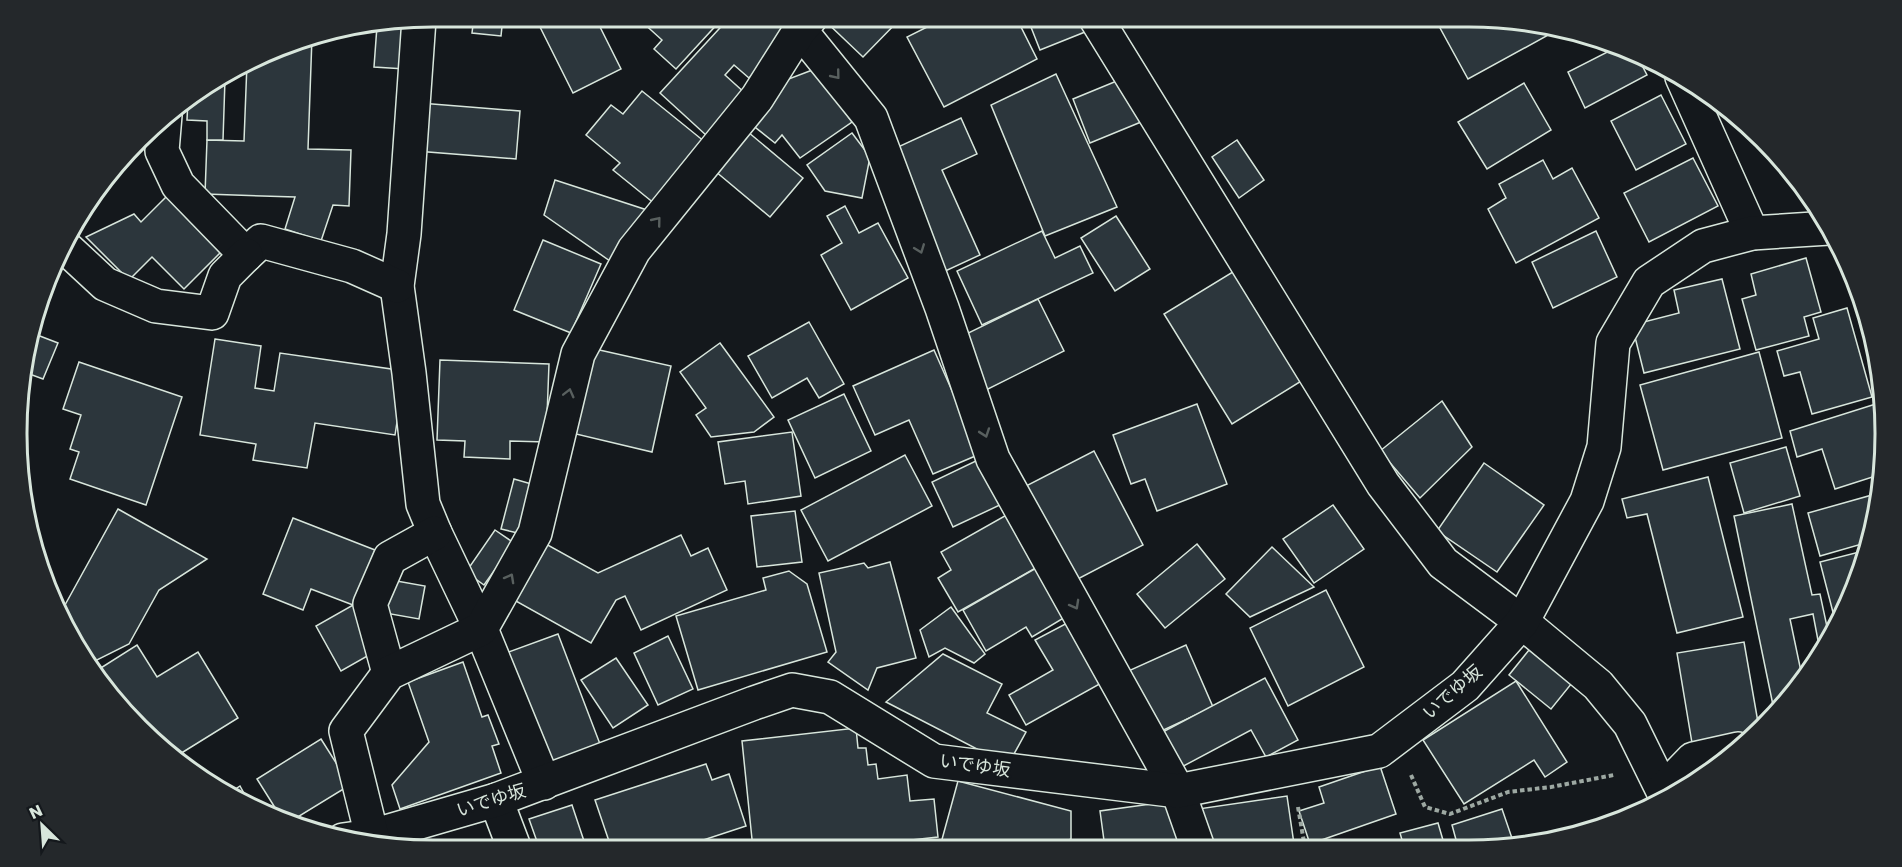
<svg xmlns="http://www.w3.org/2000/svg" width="1902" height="867" viewBox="0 0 1902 867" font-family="Poppins,'Noto Sans JP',sans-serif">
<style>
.building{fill:#2c363c;stroke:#d8e6dc;stroke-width:1.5}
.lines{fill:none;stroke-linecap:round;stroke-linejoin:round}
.minor-casing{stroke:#d8e6dc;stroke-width:36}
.path{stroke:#9da8a2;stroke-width:4;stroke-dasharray:4.5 3;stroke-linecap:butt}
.minor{stroke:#14181c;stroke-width:33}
.oneway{stroke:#59605f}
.labels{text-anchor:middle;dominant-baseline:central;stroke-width:4.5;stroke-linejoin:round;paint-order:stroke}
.street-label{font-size:18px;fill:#d8e6dc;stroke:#14181c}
.rim{fill:none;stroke:#d8e6dc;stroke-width:3}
</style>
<rect width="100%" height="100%" fill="#14181c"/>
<g class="building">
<polygon points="474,17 503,17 501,36 472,33"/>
<polygon points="535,17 595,17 621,69 573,93"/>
<polygon points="644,17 717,17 721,20 676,69 654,49 662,40 641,21"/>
<polygon points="730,17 770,17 789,34 749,78 734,65 725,75 746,94 707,136 660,93"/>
<polygon points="821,17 902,17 863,57"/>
<polygon points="947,17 1016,17 1037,59 944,107 907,37"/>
<polygon points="1027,17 1079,17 1085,32 1040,50"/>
<polygon points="1434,17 1469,17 1550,24 1561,28 1468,79"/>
<polygon points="409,21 405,69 374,67 377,26"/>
<polygon points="312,37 308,149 351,150 349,206 333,205 321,241 285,229 295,197 205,194 207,140 244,141 247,63 299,39"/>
<polygon points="1619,46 1635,52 1647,75 1585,108 1568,72"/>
<polygon points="815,69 852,122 800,158 782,135 775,143 751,124 778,83"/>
<polygon points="1056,74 1117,207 1045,236 991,105"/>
<polygon points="1124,78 1141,122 1090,143 1073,99"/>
<polygon points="216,79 225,79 223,140 207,140 207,121 187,120 188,99"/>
<polygon points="1524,83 1551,130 1487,169 1458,122"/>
<polygon points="642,91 705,142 655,204 613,170 620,163 586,135 611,105 623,114"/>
<polygon points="1661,95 1686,144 1636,170 1611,121"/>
<polygon points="420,103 520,111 516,159 416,151"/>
<polygon points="961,118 977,154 942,170 980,255 941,273 887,152"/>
<polygon points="748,132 803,178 770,217 715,171"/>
<polygon points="852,133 870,157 862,198 825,191 807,165"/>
<polygon points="1237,140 1264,180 1239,198 1212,157"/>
<polygon points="1693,158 1718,206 1649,242 1624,193"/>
<polygon points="1543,160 1553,179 1572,168 1599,218 1516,263 1488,209 1506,198 1499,184"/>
<polygon points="555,180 647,210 610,261 544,215"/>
<polygon points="174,189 229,244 184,289 152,257 129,280 86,237 134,214 141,222"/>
<polygon points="845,206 859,233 878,223 908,278 851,310 821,255 842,243 827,216"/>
<polygon points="1116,216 1150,269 1115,291 1081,238"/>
<polygon points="1042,231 1055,258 1080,246 1093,273 982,325 957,271"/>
<polygon points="1596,231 1617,277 1553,308 1532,262"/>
<polygon points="543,240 601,264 571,333 514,310"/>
<polygon points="1806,258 1821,312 1804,317 1809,336 1756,350 1742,299 1756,295 1751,274"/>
<polygon points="1236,270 1303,380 1232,424 1164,314"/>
<polygon points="1722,279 1740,349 1644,373 1632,325 1679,313 1674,290"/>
<polygon points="1038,299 1064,351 986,390 960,337"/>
<polygon points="1847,308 1872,397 1812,414 1800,372 1784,376 1777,351 1819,339 1813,318"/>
<polygon points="809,322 844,384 819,398 807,378 772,398 748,356"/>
<polygon points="32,333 58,343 43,379 24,372 24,352"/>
<polygon points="215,339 261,346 255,388 274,391 280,353 405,371 395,435 315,423 307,468 253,460 256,444 200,435"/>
<polygon points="720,343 774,417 754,432 711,437 696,415 706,408 680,372"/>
<polygon points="595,349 671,366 652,452 576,434"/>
<polygon points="934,350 980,454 933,474 909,420 875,435 853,386"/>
<polygon points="1759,352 1782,438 1663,470 1640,385"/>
<polygon points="440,360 549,364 546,442 510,441 510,459 464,457 465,441 437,440"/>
<polygon points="79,362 182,397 146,505 70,479 79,452 70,449 81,415 63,409"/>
<polygon points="844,394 871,451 815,478 788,420"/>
<polygon points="1442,401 1472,447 1420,498 1380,451"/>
<polygon points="1882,402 1885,433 1882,474 1835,489 1822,449 1797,457 1790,431"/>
<polygon points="1197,404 1227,484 1157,511 1145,479 1131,484 1113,435"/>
<polygon points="792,432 801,496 748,504 745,481 725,484 718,442"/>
<polygon points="1786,447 1800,496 1744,513 1730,463"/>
<polygon points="1094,451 1143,545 1074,581 1024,487"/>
<polygon points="905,455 932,506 828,561 801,510"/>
<polygon points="980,459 1002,504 953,527 932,482"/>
<polygon points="1484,463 1544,505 1497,572 1437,531"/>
<polygon points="1708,477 1743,617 1677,633 1647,514 1627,518 1622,499"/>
<polygon points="514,479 535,485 522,534 501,529"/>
<polygon points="1872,495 1878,514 1869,542 1820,556 1808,513"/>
<polygon points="1792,504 1812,595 1820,594 1829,636 1820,651 1813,614 1790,619 1803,681 1800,687 1774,710 1734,516"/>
<polygon points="1333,505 1364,549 1314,583 1283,539"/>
<polygon points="118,509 207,559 159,590 129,644 95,661 82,654 72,642 60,614"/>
<polygon points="795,511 802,562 757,567 751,516"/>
<polygon points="1010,513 1041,565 958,612 938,578 951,570 941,552"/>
<polygon points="293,518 375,550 353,605 311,589 303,610 263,594"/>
<polygon points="495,530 514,543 484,585 466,572"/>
<polygon points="681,535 691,556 708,548 727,590 641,630 625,596 616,600 591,643 514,600 546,544 598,573"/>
<polygon points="1197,544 1225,579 1165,628 1137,594"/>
<polygon points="1272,547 1314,587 1250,617 1226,594"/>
<polygon points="1867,550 1854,593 1836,624 1820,562"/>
<polygon points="890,562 916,658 877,668 868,690 828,662 836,652 819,573 864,563 868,568"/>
<polygon points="1038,567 1067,616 1032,637 1026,627 986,651 963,610"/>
<polygon points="789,571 807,584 827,652 698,690 676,616 766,590 763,578"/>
<polygon points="391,580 425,586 419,619 385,613"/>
<polygon points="1326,590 1364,667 1288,706 1250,628"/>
<polygon points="353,605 378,650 341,671 316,626"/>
<polygon points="951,607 985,654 974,663 945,648 929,657 920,630"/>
<polygon points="1071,621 1105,681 1026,725 1009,695 1053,670 1035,640"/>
<polygon points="558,634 600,744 544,765 503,654"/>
<polygon points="668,636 693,689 658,705 634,653"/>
<polygon points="1744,642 1759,728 1754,733 1692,743 1677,653"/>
<polygon points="137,645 157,677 198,652 238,718 175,757 159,747 96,671"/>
<polygon points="1186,645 1213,707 1155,734 1126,672"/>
<polygon points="1529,650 1572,683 1551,709 1509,675"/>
<polygon points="943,654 1002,684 987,713 1026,732 1008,765 886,702"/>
<polygon points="616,658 648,705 613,728 581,680"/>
<polygon points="463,662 482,717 488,715 499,744 492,746 501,773 400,809 392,785 429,742 408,682"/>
<polygon points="1265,678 1298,740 1266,757 1251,730 1176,770 1157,735"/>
<polygon points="1516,681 1567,762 1545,777 1534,760 1464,804 1423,740"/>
<polygon points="856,728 858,748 866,748 868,765 876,764 878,779 907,775 910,801 934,799 938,837 831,849 753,849 742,741"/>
<polygon points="321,739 350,785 288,823 284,822 257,779"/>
<polygon points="706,764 712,780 729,774 746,826 673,850 612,850 595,800"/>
<polygon points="1380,766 1396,814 1310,844 1299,811 1324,803 1319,787"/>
<polygon points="958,781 1071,811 1071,839 1053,848 966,849 941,843"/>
<polygon points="240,786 250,804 231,792"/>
<polygon points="1287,796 1294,844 1277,848 1212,848 1198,809"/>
<polygon points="1180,800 1187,848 1105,848 1100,811"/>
<polygon points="572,805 587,850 540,850 529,819"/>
<polygon points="1502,809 1515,847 1458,847 1452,825"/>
<polygon points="1438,823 1445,847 1404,847 1400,833"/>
</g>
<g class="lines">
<defs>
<g id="minor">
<polyline points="1095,17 1383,484 1443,563 1522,622 1598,685 1630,724 1666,797"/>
<polyline points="419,19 404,234 397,286 409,373 423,504 435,533 481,629 544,783"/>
<polyline points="800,30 871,118 942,308 993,459 1178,791 1198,848"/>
<polyline points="1682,77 1752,233"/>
<polyline points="165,115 162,151 178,185 246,255 261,241 352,266 397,286"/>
<polyline points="64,246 105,284 156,306 212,313 225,276 246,255"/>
<polyline points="389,673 370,604 390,558 435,533"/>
<polyline points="1663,790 1693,759 1738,749"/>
<polyline points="496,800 515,850"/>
<polyline points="343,840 372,836 496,800 754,703 792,690 830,697 934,761 1178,791 1379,751 1465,686 1522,622 1587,501 1604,447 1613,343 1649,282 1703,246 1752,233 1829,228"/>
<polyline points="372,845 372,836 346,731 389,673 481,629 535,533 578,354 634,250 757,98 800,30 811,17"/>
</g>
</defs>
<use href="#minor" class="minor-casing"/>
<g class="path">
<polyline points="1411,775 1425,807 1450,814 1508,792 1551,787 1614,775"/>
<polyline points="1298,807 1305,848"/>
</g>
<use href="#minor" class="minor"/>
</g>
<defs><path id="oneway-chevron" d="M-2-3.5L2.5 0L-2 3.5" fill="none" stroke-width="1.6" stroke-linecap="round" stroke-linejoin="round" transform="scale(1.5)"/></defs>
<g class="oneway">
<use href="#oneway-chevron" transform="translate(836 75) rotate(51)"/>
<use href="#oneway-chevron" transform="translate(657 221) rotate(-51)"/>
<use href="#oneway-chevron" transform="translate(920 249) rotate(69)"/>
<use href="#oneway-chevron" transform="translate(569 393) rotate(-76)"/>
<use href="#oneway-chevron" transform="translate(985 433) rotate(71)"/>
<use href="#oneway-chevron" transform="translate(510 578) rotate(-61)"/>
<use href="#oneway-chevron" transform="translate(1075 605) rotate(61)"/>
</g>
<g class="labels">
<g class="street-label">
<text transform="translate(1452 692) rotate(-41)">いでゆ坂</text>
<text transform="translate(975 765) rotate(8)">いでゆ坂</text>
<text transform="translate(491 800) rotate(-17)">いでゆ坂</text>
</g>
</g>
<path d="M0 0H1902V867H0ZM433 27H1469A406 406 0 0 1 1875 433V434A406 406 0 0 1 1469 840H433A406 406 0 0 1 27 434V433A406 406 0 0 1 433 27Z" fill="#24282b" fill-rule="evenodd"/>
<path class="rim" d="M433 27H1469A406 406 0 0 1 1875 433V434A406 406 0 0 1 1469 840H433A406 406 0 0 1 27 434V433A406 406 0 0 1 433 27Z"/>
<g transform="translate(42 825) rotate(335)" stroke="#14181c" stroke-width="4.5" paint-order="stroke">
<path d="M0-4.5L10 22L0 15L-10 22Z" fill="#d8e6dc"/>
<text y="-9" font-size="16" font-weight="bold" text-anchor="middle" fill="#d8e6dc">N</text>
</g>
</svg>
